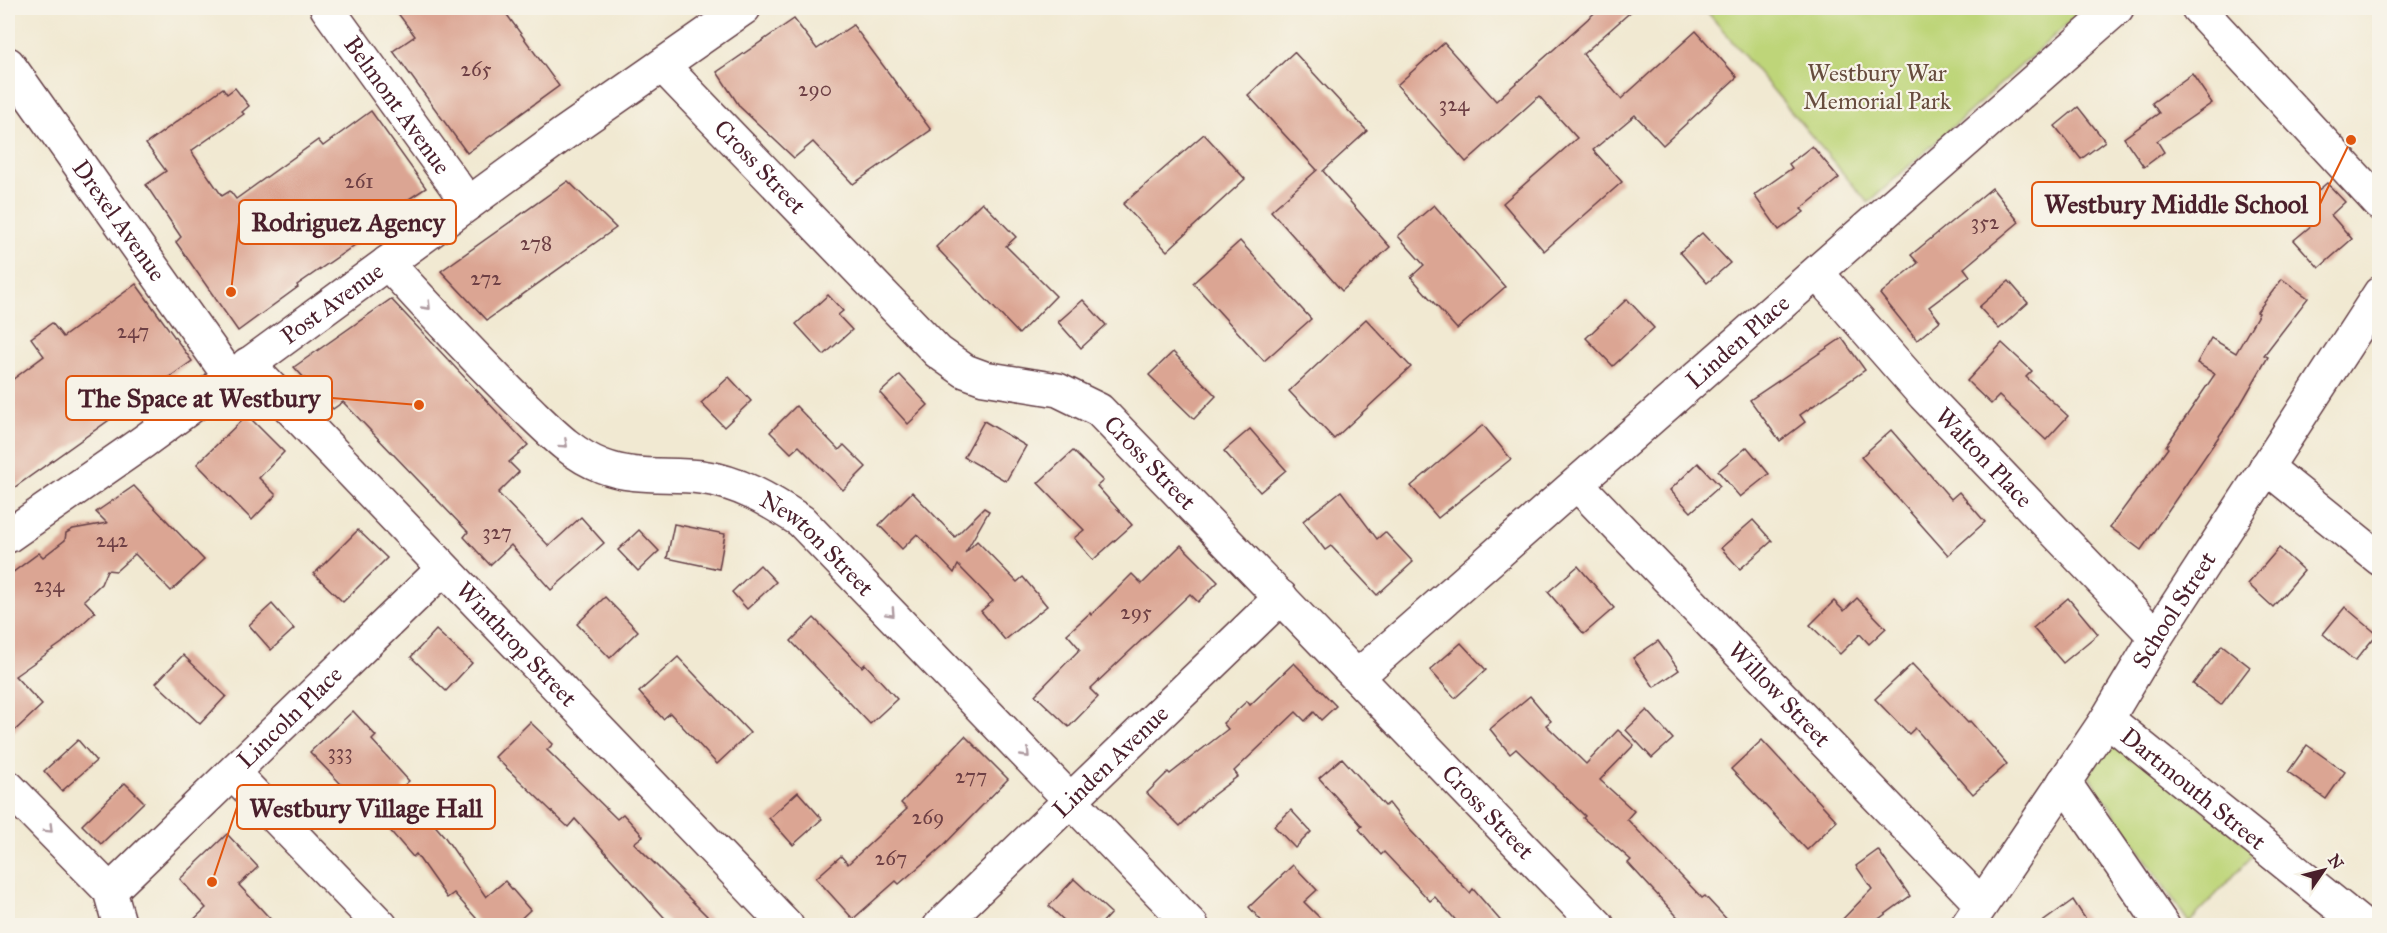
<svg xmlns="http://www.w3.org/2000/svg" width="2387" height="933" viewBox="0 0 2387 933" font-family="'IM FELL Great Primer',serif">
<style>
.green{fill:#bed579;stroke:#847a52;stroke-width:1.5}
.building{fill:#dba593}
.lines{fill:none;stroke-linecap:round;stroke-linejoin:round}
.minor-casing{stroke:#633d44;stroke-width:36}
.major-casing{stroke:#633d44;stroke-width:36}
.minor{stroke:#fff;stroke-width:33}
.major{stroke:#fff;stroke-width:33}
.oneway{stroke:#ae9aa0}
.labels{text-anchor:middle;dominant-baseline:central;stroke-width:4.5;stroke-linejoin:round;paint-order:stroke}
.number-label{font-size:21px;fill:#6e4045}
.park-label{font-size:24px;fill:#674c3e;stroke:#f7f3e8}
.street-label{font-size:24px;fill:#4a1f2b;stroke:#f7f3e8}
.leader{fill:none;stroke:#e0560e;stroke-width:2}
.callout-dot{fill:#e0560e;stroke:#f7f3e8;stroke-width:2}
.callout{fill:#f7f3e8;stroke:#e0560e;stroke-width:2}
.callout-label{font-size:26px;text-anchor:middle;font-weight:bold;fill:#4a1f2b}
</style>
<rect width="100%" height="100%" fill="#f7f3e8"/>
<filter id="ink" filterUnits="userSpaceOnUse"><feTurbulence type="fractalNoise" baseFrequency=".0167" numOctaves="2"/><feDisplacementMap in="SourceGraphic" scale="12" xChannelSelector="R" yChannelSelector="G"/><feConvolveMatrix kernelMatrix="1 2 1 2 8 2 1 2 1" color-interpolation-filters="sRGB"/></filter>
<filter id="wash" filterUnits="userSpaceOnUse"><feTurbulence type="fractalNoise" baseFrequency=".008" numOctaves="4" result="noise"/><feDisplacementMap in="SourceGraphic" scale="24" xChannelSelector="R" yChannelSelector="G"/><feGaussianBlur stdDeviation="1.35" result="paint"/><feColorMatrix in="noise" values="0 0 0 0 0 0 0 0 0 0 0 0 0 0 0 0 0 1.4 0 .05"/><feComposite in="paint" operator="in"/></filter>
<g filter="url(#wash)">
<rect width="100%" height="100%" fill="#f1e9d2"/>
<g class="green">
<polygon points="1704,8 2085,8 1868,203"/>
<polygon points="2113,736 2256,852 2189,923 2089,776"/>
</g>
<g id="blocks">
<g class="building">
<polygon points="394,8 502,8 559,86 467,153 393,51 415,36"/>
<polygon points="1600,8 1635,8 1583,54 1621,99 1696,31 1737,77 1663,145 1635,115 1593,150 1622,182 1544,251 1503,203 1577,138 1539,96 1466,162 1397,85 1444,43 1496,101"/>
<polygon points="794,19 817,49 853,25 931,130 853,184 813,142 794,158 740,107 717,72"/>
<polygon points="1294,52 1367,131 1323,171 1390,247 1342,291 1271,211 1317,170 1248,95"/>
<polygon points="2192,74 2212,103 2157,141 2164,152 2144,167 2124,138 2159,113 2152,103"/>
<polygon points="223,88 227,94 235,88 249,106 242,112 244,114 191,151 222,196 230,191 236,199 318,140 323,146 371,111 426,188 398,206 378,229 297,285 298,287 238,331 176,242 181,237 146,185 166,171 146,144"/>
<polygon points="2078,107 2105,141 2081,159 2055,126"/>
<polygon points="1204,134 1245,179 1167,251 1123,204"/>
<polygon points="1812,146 1839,178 1801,209 1804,212 1779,230 1754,195 1792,168 1789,164"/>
<polygon points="568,181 616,228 487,320 441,271"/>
<polygon points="2327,183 2345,202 2331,215 2352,239 2319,268 2294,240 2312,225 2297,208"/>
<polygon points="1992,188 2019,222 1964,268 1970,276 1929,307 1940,321 1917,340 1880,294 1918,263 1911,255"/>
<polygon points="982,202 1016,237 1006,246 1056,296 1019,334 936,247"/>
<polygon points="1434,205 1505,287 1457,329 1411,277 1424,265 1398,236"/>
<polygon points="1702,233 1730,263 1707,283 1680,252"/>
<polygon points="1240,241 1311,319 1264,361 1193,283"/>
<polygon points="2282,279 2308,298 2264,355 2268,357 2239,407 2141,550 2110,527 2168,448 2166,446 2215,374 2197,363 2211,338 2236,353 2259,313 2257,312"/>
<polygon points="2009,281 2028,303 1999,329 1979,307"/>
<polygon points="136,284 192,361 8,492 8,383 44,356 31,338 52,323 63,337"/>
<polygon points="828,295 843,311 838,315 852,330 824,355 796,324"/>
<polygon points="391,299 528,445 509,462 519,472 498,493 549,546 581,517 604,543 551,590 511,545 490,565 464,537 468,532 343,402 333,409 294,367"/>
<polygon points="1627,299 1654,328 1613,366 1586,338"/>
<polygon points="1083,300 1106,325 1081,348 1058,322"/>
<polygon points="1366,319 1411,367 1334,439 1289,391"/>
<polygon points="1842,338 1865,370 1800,415 1805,422 1780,441 1750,400"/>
<polygon points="2002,343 2032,371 2026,377 2068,416 2046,440 1999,396 1991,404 1967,381"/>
<polygon points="1173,352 1216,396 1194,419 1149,375"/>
<polygon points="900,375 928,405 908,424 880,393"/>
<polygon points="729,377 751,401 724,427 701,403"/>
<polygon points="796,406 839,450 844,445 866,467 843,490 799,446 791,453 770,432"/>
<polygon points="247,415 284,452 259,478 276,495 252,520 197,464"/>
<polygon points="984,421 1026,446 1006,481 964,457"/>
<polygon points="1483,425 1511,459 1438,518 1411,486"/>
<polygon points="1250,429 1286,470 1260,492 1224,451"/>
<polygon points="1891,430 1951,499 1959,492 1985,522 1948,555 1861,457"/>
<polygon points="1747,447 1769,474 1740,497 1718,471"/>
<polygon points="1073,451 1103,481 1097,486 1132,525 1093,560 1074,538 1084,530 1038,483"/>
<polygon points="1698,463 1720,486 1691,512 1670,490"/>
<polygon points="134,486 204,560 171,591 135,554 116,571 107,570 101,584 84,600 95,612 62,643 15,676 42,705 8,737 8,576 39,553 43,557 65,540 66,533 73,529 107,523 96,512"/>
<polygon points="1341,491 1377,539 1385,532 1413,562 1377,595 1331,546 1325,550 1303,521"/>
<polygon points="912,492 955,537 984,508 989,511 965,553 977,541 1017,582 1023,577 1047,606 1005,640 981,611 993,601 958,565 954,573 917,534 902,549 879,525"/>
<polygon points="1753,520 1772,541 1740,569 1721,548"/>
<polygon points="674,524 725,534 719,569 667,558"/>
<polygon points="358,530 387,558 343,602 314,574"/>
<polygon points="639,530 659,551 638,571 618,550"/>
<polygon points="1181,545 1218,582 1198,602 1190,594 1090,689 1098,697 1069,727 1035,695 1080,649 1067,634 1090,613 1091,615 1132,574 1142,584"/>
<polygon points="2279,548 2304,571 2273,607 2248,584"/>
<polygon points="760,565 776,582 747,609 732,592"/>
<polygon points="1578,566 1614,608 1584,634 1548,592"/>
<polygon points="605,597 638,631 610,658 577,624"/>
<polygon points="1857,598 1886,628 1869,644 1860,634 1840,654 1810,625 1834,601 1844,611"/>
<polygon points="2068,598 2098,634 2063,663 2033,628"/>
<polygon points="272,604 294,629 271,650 249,625"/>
<polygon points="2345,607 2377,634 2355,661 2323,634"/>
<polygon points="814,618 862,667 865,664 897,699 870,724 791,641"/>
<polygon points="436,630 472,663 446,691 411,657"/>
<polygon points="1658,641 1679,670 1654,687 1633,658"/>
<polygon points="1461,643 1486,670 1455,698 1430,670"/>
<polygon points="2222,645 2250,667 2221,705 2193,684"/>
<polygon points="183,655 226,696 200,724 156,683"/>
<polygon points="678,657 750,733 717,764 670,713 663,719 639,692"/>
<polygon points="1294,663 1336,706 1321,720 1314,712 1305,721 1296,712 1234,771 1238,776 1204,802 1180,826 1147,793 1168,772 1170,774 1228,729 1223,723 1247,701 1250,705"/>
<polygon points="1912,664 1968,723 1970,721 2007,764 1973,794 1915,728 1909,734 1875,699"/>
<polygon points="1530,696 1551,721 1546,725 1586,764 1618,730 1634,745 1600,780 1634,811 1627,819 1702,898 1705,896 1733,926 1686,926 1628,863 1631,860 1583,818 1585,816 1516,749 1510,754 1490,729"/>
<polygon points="1647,710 1673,739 1652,758 1626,730"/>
<polygon points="353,711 376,736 372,740 409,781 402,787 444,836 486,897 505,881 530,910 513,926 483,926 454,893 447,898 416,854 413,857 374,812 371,815 310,752"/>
<polygon points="530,722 553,744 547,750 617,819 623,814 643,836 634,843 717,926 672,926 575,819 568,827 495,757"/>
<polygon points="965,736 1008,779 943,846 899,884 896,881 853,919 816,878 841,856 848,864 907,809 901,803"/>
<polygon points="78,740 96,761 62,791 44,771"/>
<polygon points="1762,740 1837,821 1807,850 1731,769"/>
<polygon points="2307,745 2345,772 2326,799 2288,772"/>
<polygon points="1342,758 1385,806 1389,803 1410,830 1470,893 1473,889 1505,926 1461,926 1435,897 1430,901 1384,852 1381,855 1359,829 1362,826 1319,778"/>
<polygon points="125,783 144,802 101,844 82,825"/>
<polygon points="798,792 822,819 793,845 769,818"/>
<polygon points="1291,810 1311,832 1295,848 1274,826"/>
<polygon points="227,834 258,867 239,885 277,926 187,926 206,908 180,879"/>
<polygon points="1878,850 1910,896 1869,926 1836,926 1872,889 1856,866"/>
<polygon points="1293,865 1317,890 1304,902 1328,926 1266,926 1249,907"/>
<polygon points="1074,879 1111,913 1099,926 1070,926 1049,906"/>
<polygon points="2073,900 2090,926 2037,926"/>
</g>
</g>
</g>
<g filter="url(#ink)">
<use href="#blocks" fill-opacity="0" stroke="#633d44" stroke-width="1.5"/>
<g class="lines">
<defs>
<g id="minor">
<path id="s1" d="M 327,8 L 468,203"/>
<polyline points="2198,8 2380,204"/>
<path id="s2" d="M 8,64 L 230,377"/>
<path id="s3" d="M 663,66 L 938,352 L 965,371 L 984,378 L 1058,390 L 1099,410 L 1598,926"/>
<path id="s4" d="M 387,263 C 433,312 478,362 526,408 C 550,431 571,454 602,466 C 635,479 667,473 701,477 C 739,482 769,500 801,521 L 1192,926"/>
<path id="s5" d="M 1817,273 L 1924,395 L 2156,637"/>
<path id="s6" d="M 248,364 L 787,926"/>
<polyline points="2266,467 2380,559"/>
<path id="s7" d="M 1577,484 L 1981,904"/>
<path id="s8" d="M 1358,676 L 2117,8"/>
<path id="s9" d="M 2107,719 L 2363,926"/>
<polyline points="233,773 381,926"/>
<polyline points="2064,782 2163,926"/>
<polyline points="8,787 110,891 120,926"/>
<path id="s10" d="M 110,891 L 443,569"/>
<path id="s11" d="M 940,926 L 1281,597"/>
<path id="s12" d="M 1967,926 L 2107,719 L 2156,637 L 2380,293"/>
</g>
<g id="major">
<path id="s13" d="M 8,536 L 143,442 L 562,135 L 744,8"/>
</g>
</defs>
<use href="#minor" class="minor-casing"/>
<use href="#major" class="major-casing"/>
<use href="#minor" class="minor"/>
<use href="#major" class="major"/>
</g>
<defs><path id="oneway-chevron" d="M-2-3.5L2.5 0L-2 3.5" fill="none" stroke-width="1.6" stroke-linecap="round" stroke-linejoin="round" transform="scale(1.5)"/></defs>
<g class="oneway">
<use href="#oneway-chevron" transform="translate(427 306) rotate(46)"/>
<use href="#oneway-chevron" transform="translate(564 444) rotate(42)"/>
<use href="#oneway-chevron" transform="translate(891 613) rotate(47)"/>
<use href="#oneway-chevron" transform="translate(1026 754) rotate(46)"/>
<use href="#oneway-chevron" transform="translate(49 829) rotate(45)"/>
</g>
</g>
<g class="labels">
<g class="number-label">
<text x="476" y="69">265</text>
<text x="815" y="89">290</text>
<text x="1454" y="104">324</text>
<text x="359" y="181">261</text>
<text x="1985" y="222">352</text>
<text x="536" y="243">278</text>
<text x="486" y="278">272</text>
<text x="133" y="331">247</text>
<text x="497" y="532">327</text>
<text x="112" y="540">242</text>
<text x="49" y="585">234</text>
<text x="1136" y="612">295</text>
<text x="340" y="752">333</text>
<text x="971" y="776">277</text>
<text x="928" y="817">269</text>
<text x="891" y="858">267</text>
</g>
<g class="park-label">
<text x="1877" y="73">Westbury War<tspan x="1877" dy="28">Memorial Park</tspan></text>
</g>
<g class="street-label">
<text stroke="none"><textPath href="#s1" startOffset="120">Belmont Avenue</textPath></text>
<text stroke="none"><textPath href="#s3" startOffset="140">Cross Street</textPath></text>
<text stroke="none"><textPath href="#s2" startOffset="192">Drexel Avenue</textPath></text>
<text stroke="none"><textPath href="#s13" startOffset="399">Post Avenue</textPath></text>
<text stroke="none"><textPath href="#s8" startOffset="506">Linden Place</textPath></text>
<text stroke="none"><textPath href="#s5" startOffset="249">Walton Place</textPath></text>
<text stroke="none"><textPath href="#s3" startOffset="644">Cross Street</textPath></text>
<text stroke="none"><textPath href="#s4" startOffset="534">Newton Street</textPath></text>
<text stroke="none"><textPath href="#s12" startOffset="378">School Street</textPath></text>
<text stroke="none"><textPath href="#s6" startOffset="388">Winthrop Street</textPath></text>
<text stroke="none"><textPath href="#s7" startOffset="292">Willow Street</textPath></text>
<text stroke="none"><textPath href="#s10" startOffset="250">Lincoln Place</textPath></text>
<text stroke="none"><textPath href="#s11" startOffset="237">Linden Avenue</textPath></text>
<text stroke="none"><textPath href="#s9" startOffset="111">Dartmouth Street</textPath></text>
<text stroke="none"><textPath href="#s3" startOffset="1130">Cross Street</textPath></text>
</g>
</g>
<path class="leader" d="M2351 140L2320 204M231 292L239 222M419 405L332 398M212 882L237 807"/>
<g class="callout-dot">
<circle cx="2351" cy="140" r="6"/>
<circle cx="231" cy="292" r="6"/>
<circle cx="419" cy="405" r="6"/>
<circle cx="212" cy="882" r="6"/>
</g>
<g class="callout">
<rect x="2032" y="182" width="288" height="44" rx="6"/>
<rect x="239" y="200" width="217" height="44" rx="6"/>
<rect x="66" y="376" width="266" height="44" rx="6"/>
<rect x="237" y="785" width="258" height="44" rx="6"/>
</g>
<g class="callout-label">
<text x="2176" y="213">Westbury Middle School</text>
<text x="348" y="231">Rodriguez Agency</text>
<text x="199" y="407">The Space at Westbury</text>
<text x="366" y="817">Westbury Village Hall</text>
</g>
<rect width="2387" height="933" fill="none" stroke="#f7f3e8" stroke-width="30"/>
<g transform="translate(2324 870) rotate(55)" stroke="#f7f3e8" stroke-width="4.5" paint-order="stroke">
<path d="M0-4.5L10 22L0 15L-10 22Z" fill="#4a1f2b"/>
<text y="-9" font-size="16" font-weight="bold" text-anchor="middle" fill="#4a1f2b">N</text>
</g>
</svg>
